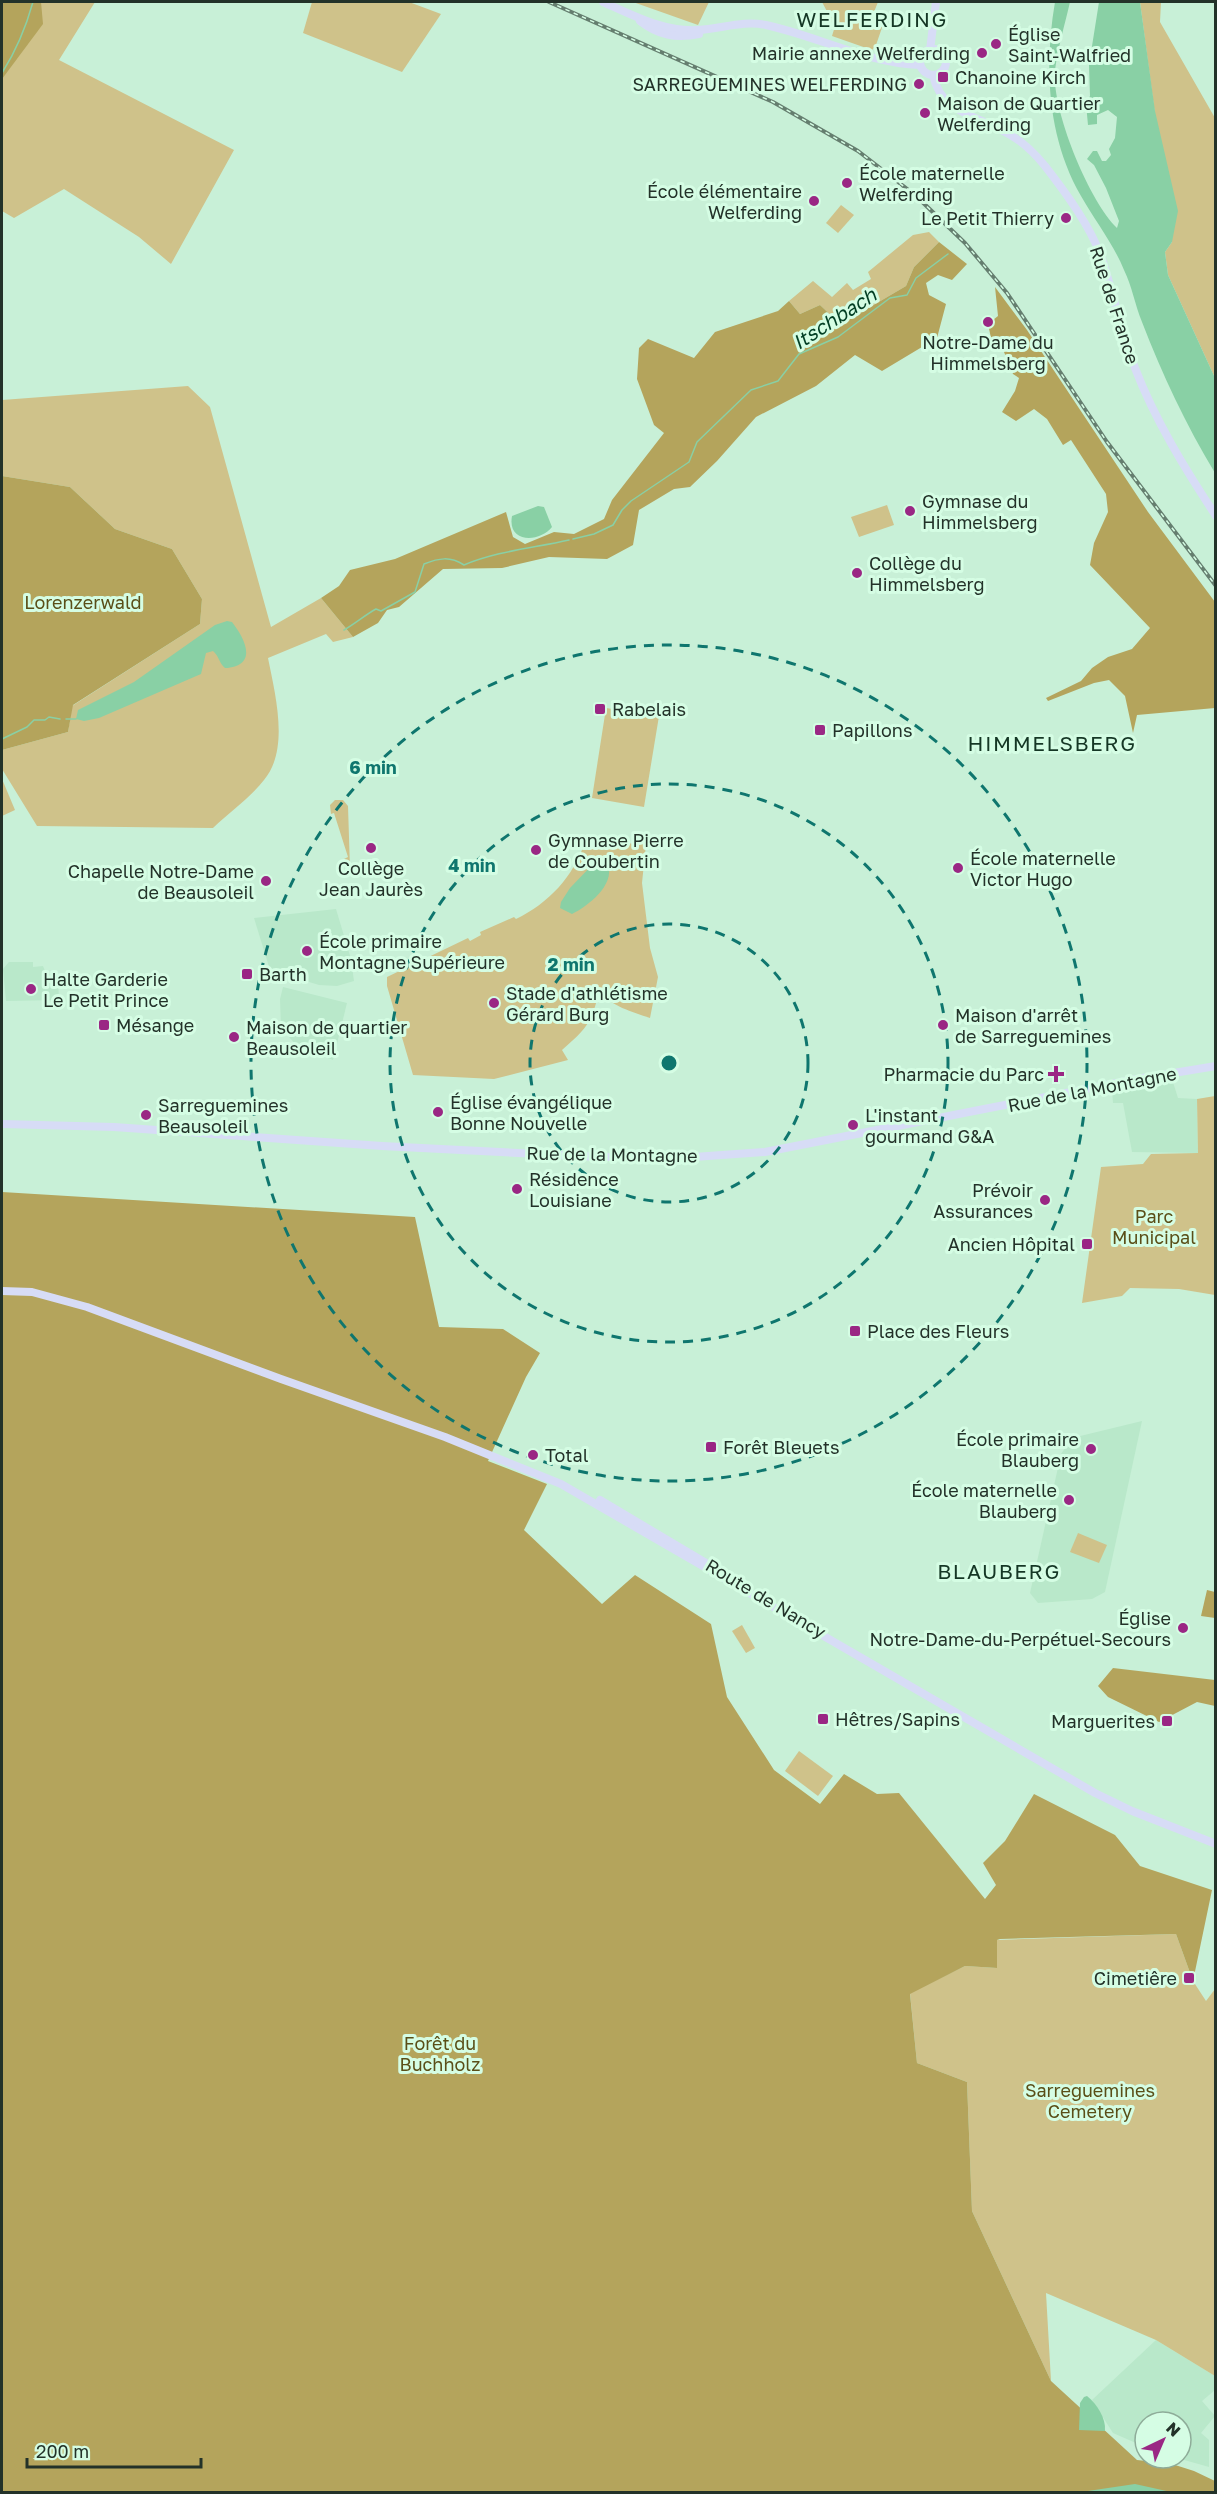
<svg xmlns="http://www.w3.org/2000/svg" width="1217" height="2494" viewBox="0 0 1217 2494" font-family="'Golos Text',sans-serif">
<style>
.built{fill:#b9e8ca}
.green{fill:#cfc28a}
.forest{fill:#b4a45c}
.water{fill:#89d0a5}
.lines{fill:none;stroke-linecap:round;stroke-linejoin:round}
.stream{stroke:#89d0a5;stroke-width:1.5}
.primary{stroke:#d7dcf6;stroke-width:8}
.rail-casing{stroke:#657e6f;stroke-width:4}
.rail{stroke:#d5fde4;stroke-width:1.5;stroke-dasharray:4.5;stroke-linecap:butt}
.ring{fill:none;stroke:#0f766e;stroke-width:3;stroke-dasharray:10 8}
.poi-dot{fill:#9a2784;stroke:#d5fde4;stroke-width:2}
.labels{text-anchor:middle;dominant-baseline:central;stroke-width:6;stroke-linejoin:round;paint-order:stroke}
.poi-label{font-size:18px;fill:#233229;stroke:#d5fde4;text-anchor:start}
.street-label{font-size:18px;fill:#233229;stroke:#d5fde4}
.park-label{font-size:18px;fill:#5a4e17;stroke:#d5fde4}
.water-label{font-size:20px;font-style:italic;fill:#033f24;stroke:#d5fde4}
.quarter-label{font-size:21px;letter-spacing:1.5px;fill:#153725;stroke:#d5fde4}
.centre{fill:#0f766e;stroke:#d5fde4;stroke-width:3}
.ring-label{font-size:18px;text-anchor:middle;font-weight:bold;fill:#0f766e;stroke:#d5fde4;stroke-width:6;stroke-linejoin:round;paint-order:stroke}
</style>
<rect width="100%" height="100%" fill="#c8f0d7"/>
<g class="built">
<polygon points="336,909 351,959 354,981 337,986 319,985 270,970 254,918"/>
<polygon points="9,962 33,962 33,967 43,966 45,971 58,979 59,1000 6,1001 3,969"/>
<polygon points="283,987 347,1003 333,1060 297,1046 281,1028 280,999"/>
<polygon points="1172,1079 1178,1098 1197,1099 1198,1153 1132,1152 1123,1103 1113,1103 1112,1090"/>
<polygon points="1142,1421 1105,1592 1092,1599 1038,1603 1030,1593 1061,1454 1072,1438"/>
<polygon points="1156,2340 1215,2376 1215,2390 1202,2401 1215,2416 1201,2433 1209,2440 1209,2467 1177,2458 1181,2458 1181,2422 1145,2422 1145,2447 1113,2433 1092,2400"/>
</g>
<g class="green">
<polygon points="2,2 95,2 59,60 234,150 171,264 139,237 64,189 14,218 2,211"/>
<polygon points="312,2 409,2 441,14 402,72 303,33"/>
<polygon points="633,2 709,2 698,25"/>
<polygon points="822,2 878,2 874,12 886,16 876,45 872,50 832,36 836,23 829,21 830,17"/>
<polygon points="1140,2 1161,2 1160,22 1215,118 1215,378 1168,275 1165,252 1172,242"/>
<polygon points="841,205 854,215 838,233 826,223"/>
<polygon points="929,232 939,242 914,267 906,286 860,313 839,323 820,305 800,314 789,301 813,281 832,297 847,283 853,290 871,279 868,272 913,235"/>
<path d="M 188,386 L 210,407 L 271,627 L 321,598 L 353,637 L 333,642 L 326,634 L 268,658 C 275,694 290,749 264,780 C 250,798 230,812 213,828 L 37,826 L 2,769 L 2,750 L 68,732 L 72,706 L 200,624 L 202,599 L 172,549 L 115,529 L 70,487 L 2,476 L 2,400 Z"/>
<polygon points="887,505 894,525 859,537 851,517"/>
<polygon points="606,708 659,716 644,807 592,798"/>
<polygon points="2,779 15,810 2,816"/>
<polygon points="335,800 343,800 348,806 350,869 348,871 344,859 348,857 334,813 331,814 330,805"/>
<path d="M 585,842 L 646,844 L 642,883 L 650,948 L 658,977 L 650,1018 C 632,1012 611,1006 599,991 C 592,1023 586,1029 562,1050 L 568,1060 L 494,1079 L 413,1075 L 387,986 L 387,977 L 468,938 L 470,941 L 481,935 L 480,932 L 514,917 L 516,919 C 549,903 573,877 585,842 Z"/>
<polygon points="1215,1096 1215,1295 1179,1289 1130,1288 1122,1296 1082,1303 1101,1167 1143,1164 1151,1154 1198,1153 1197,1099"/>
<polygon points="1078,1533 1107,1545 1099,1563 1070,1552"/>
<polygon points="742,1625 755,1648 746,1653 732,1631"/>
<polygon points="799,1751 833,1776 818,1796 785,1771"/>
<polygon points="1176,1934 1193,1981 1206,2001 1215,1989 1215,2376 1156,2340 1046,2293 1051,2381 972,2211 967,2082 917,2063 910,1993 965,1966 997,1968 997,1940"/>
</g>
<g class="forest">
<polygon points="2,2 41,2 43,24 2,79"/>
<polygon points="939,242 967,264 952,280 938,275 926,283 929,295 946,304 937,338 882,371 855,355 816,386 756,417 717,461 690,487 674,489 639,510 633,545 607,559 549,557 502,568 443,569 399,607 387,610 378,623 353,637 321,598 339,586 350,570 395,559 506,512 513,537 525,544 554,532 574,534 604,519 612,500 664,433 654,425 637,379 639,348 648,339 694,358 715,332 778,311 789,301 800,314 820,305 839,323 860,313 906,286 914,267"/>
<polygon points="995,287 1027,330 1148,512 1215,602 1215,708 1137,715 1133,733 1125,696 1109,680 1094,683 1048,701 1046,698 1081,681 1092,668 1108,657 1132,649 1150,628 1090,565 1094,543 1108,512 1106,494 1071,440 1063,445 1047,419 1034,409 1016,421 1002,412 1015,391 1019,378 1013,374 1004,352 991,338 988,324 998,316"/>
<polygon points="2,476 70,487 115,529 172,549 202,599 200,624 73,705 68,732 2,750"/>
<polygon points="2,1192 415,1217 439,1327 503,1329 540,1353 526,1377 488,1461 547,1484 524,1530 602,1604 635,1575 711,1624 727,1697 774,1770 820,1804 844,1774 877,1794 899,1793 985,1899 996,1885 983,1863 1005,1841 1034,1794 1115,1835 1140,1866 1212,1890 1193,1981 1176,1934 1000,1939 997,1940 997,1968 965,1966 910,1994 917,2063 967,2082 972,2211 1051,2381 1137,2460 1172,2464 1194,2471 1215,2481 1215,2492 2,2492"/>
<polygon points="1207,1590 1215,1592 1215,1618 1201,1616"/>
<polygon points="1113,1668 1215,1680 1215,1706 1197,1702 1159,1722 1108,1697 1098,1686"/>
</g>
<g class="water">
<path d="M 1055,2 L 1070,2 C 1065,24 1058,47 1055,70 C 1051,109 1089,201 1117,228 L 1119,221 L 1106,188 L 1094,165 L 1087,159 L 1093,151 L 1097,151 L 1102,161 L 1106,161 L 1111,155 L 1109,149 L 1115,138 L 1117,117 L 1108,110 L 1097,115 L 1097,124 L 1088,125 L 1086,104 L 1090,96 L 1089,65 L 1099,2 L 1140,2 L 1155,111 L 1178,211 L 1172,242 L 1165,252 L 1168,275 L 1215,378 L 1215,473 C 1186,425 1162,374 1142,322 C 1135,305 1132,286 1124,270 C 1113,243 1095,221 1081,196 C 1047,137 1044,66 1055,2 Z"/>
<path d="M 538,506 L 544,507 L 552,527 C 539,543 507,543 512,516 Z"/>
<path d="M 227,621 L 232,622 C 246,640 258,666 225,668 C 219,663 219,656 213,651 L 206,653 L 201,674 L 99,718 L 84,721 L 76,719 L 78,710 L 134,682 L 215,625 Z"/>
<path d="M 596,861 L 603,861 L 608,865 C 615,885 588,906 572,914 L 560,908 L 561,902 L 570,888 Z"/>
<path d="M 1087,2396 C 1097,2404 1106,2418 1105,2431 L 1079,2430 L 1080,2403 L 1084,2397 Z"/>
<polygon points="1135,2484 1171,2492 1081,2492"/>
</g>
<g class="lines">
<g class="stream">
<path d="M 2,73 C 16,51 26,27 33,2"/>
<polyline points="573,539 594,534 613,525 622,510 631,501 689,462 697,442 751,390 778,381 799,354 838,337 890,298 907,295 916,278 948,254"/>
<path d="M 344,630 C 356,623 365,615 376,609 L 381,611 L 415,592 L 424,564 C 439,558 450,556 464,565 C 497,551 534,548 569,540"/>
<polyline points="66,719 76,719"/>
<polyline points="2,739 27,727 34,720 45,720 49,717 60,719"/>
</g>
<g class="primary">
<path d="M 603,2 C 632,15 664,32 698,30 C 721,29 743,20 766,25 C 817,36 867,63 920,65"/>
<path d="M 640,21 C 658,35 676,39 699,34"/>
<circle cx="933" cy="62" r="13"/>
<polyline points="930,50 936,2"/>
<path d="M 933,75 C 941,115 982,116 1012,136 C 1024,143 1036,155 1045,166 C 1066,193 1091,227 1102,259 C 1114,295 1121,333 1135,368 C 1155,420 1185,469 1216,516"/>
<polyline points="2,1124 114,1127 382,1146 599,1157 694,1157 765,1152 1137,1079 1216,1066"/>
<polyline points="2,1291 32,1292 87,1307 281,1379 445,1437 561,1484 1095,1793 1132,1811 1216,1844"/>
<polyline points="600,1500 711,1566"/>
</g>
<defs>
<polyline id="rail" points="549,2 773,102 858,151 915,195 965,243 1007,293 1107,442 1216,586"/>
</defs>
<use href="#rail" class="rail-casing"/>
<use href="#rail" class="rail"/>
</g>
<g class="ring">
<circle cx="669" cy="1063" r="139"/>
<circle cx="669" cy="1063" r="279"/>
<circle cx="669" cy="1063" r="418"/>
</g>
<g class="poi-dot">
<circle cx="996" cy="44" r="6"/>
<circle cx="982" cy="53" r="6"/>
<rect x="937" y="71" width="12" height="12" rx="3"/>
<circle cx="919" cy="84" r="6"/>
<circle cx="925" cy="113" r="6"/>
<circle cx="847" cy="183" r="6"/>
<circle cx="814" cy="201" r="6"/>
<circle cx="1066" cy="218" r="6"/>
<circle cx="988" cy="322" r="6"/>
<circle cx="910" cy="511" r="6"/>
<circle cx="857" cy="573" r="6"/>
<rect x="594" y="703" width="12" height="12" rx="3"/>
<rect x="814" y="724" width="12" height="12" rx="3"/>
<circle cx="371" cy="848" r="6"/>
<circle cx="536" cy="850" r="6"/>
<circle cx="958" cy="868" r="6"/>
<circle cx="266" cy="881" r="6"/>
<circle cx="307" cy="951" r="6"/>
<rect x="241" y="968" width="12" height="12" rx="3"/>
<circle cx="31" cy="989" r="6"/>
<circle cx="494" cy="1003" r="6"/>
<rect x="98" y="1019" width="12" height="12" rx="3"/>
<circle cx="943" cy="1025" r="6"/>
<circle cx="234" cy="1037" r="6"/>
<path d="M1053 1065h6v6h6v6h-6v6h-6v-6h-6v-6h6z"/>
<circle cx="438" cy="1112" r="6"/>
<circle cx="146" cy="1115" r="6"/>
<circle cx="853" cy="1125" r="6"/>
<circle cx="517" cy="1189" r="6"/>
<circle cx="1045" cy="1200" r="6"/>
<rect x="1081" y="1238" width="12" height="12" rx="3"/>
<rect x="849" y="1325" width="12" height="12" rx="3"/>
<rect x="705" y="1441" width="12" height="12" rx="3"/>
<circle cx="1091" cy="1449" r="6"/>
<circle cx="533" cy="1455" r="6"/>
<circle cx="1069" cy="1500" r="6"/>
<circle cx="1183" cy="1628" r="6"/>
<rect x="817" y="1713" width="12" height="12" rx="3"/>
<rect x="1161" y="1715" width="12" height="12" rx="3"/>
<rect x="1183" y="1972" width="12" height="12" rx="3"/>
</g>
<g class="labels">
<g class="poi-label">
<text x="1008" y="34">Église<tspan x="1008" dy="21">Saint-Walfried</tspan></text>
<text x="970" y="53" text-anchor="end">Mairie annexe Welferding</text>
<text x="955" y="77">Chanoine Kirch</text>
<text x="907" y="84" text-anchor="end">SARREGUEMINES WELFERDING</text>
<text x="937" y="103">Maison de Quartier<tspan x="937" dy="21">Welferding</tspan></text>
<text x="859" y="173">École maternelle<tspan x="859" dy="21">Welferding</tspan></text>
<text x="802" y="191" text-anchor="end">École élémentaire<tspan x="802" dy="21">Welferding</tspan></text>
<text x="1054" y="218" text-anchor="end">Le Petit Thierry</text>
<text x="988" y="342" text-anchor="middle">Notre-Dame du<tspan x="988" dy="21">Himmelsberg</tspan></text>
<text x="922" y="501">Gymnase du<tspan x="922" dy="21">Himmelsberg</tspan></text>
<text x="869" y="563">Collège du<tspan x="869" dy="21">Himmelsberg</tspan></text>
<text x="612" y="709">Rabelais</text>
<text x="832" y="730">Papillons</text>
<text x="548" y="840">Gymnase Pierre<tspan x="548" dy="21">de Coubertin</tspan></text>
<text x="970" y="858">École maternelle<tspan x="970" dy="21">Victor Hugo</tspan></text>
<text x="371" y="868" text-anchor="middle">Collège<tspan x="371" dy="21">Jean Jaurès</tspan></text>
<text x="254" y="871" text-anchor="end">Chapelle Notre-Dame<tspan x="254" dy="21">de Beausoleil</tspan></text>
<text x="319" y="941">École primaire<tspan x="319" dy="21">Montagne Supérieure</tspan></text>
<text x="259" y="974">Barth</text>
<text x="43" y="979">Halte Garderie<tspan x="43" dy="21">Le Petit Prince</tspan></text>
<text x="506" y="993">Stade d'athlétisme<tspan x="506" dy="21">Gérard Burg</tspan></text>
<text x="955" y="1015">Maison d'arrêt<tspan x="955" dy="21">de Sarreguemines</tspan></text>
<text x="116" y="1025">Mésange</text>
<text x="246" y="1027">Maison de quartier<tspan x="246" dy="21">Beausoleil</tspan></text>
<text x="1044" y="1074" text-anchor="end">Pharmacie du Parc</text>
<text x="450" y="1102">Église évangélique<tspan x="450" dy="21">Bonne Nouvelle</tspan></text>
<text x="158" y="1105">Sarreguemines<tspan x="158" dy="21">Beausoleil</tspan></text>
<text x="865" y="1115">L'instant<tspan x="865" dy="21">gourmand G&amp;A</tspan></text>
<text x="529" y="1179">Résidence<tspan x="529" dy="21">Louisiane</tspan></text>
<text x="1033" y="1190" text-anchor="end">Prévoir<tspan x="1033" dy="21">Assurances</tspan></text>
<text x="1075" y="1244" text-anchor="end">Ancien Hôpital</text>
<text x="867" y="1331">Place des Fleurs</text>
<text x="1079" y="1439" text-anchor="end">École primaire<tspan x="1079" dy="21">Blauberg</tspan></text>
<text x="723" y="1447">Forêt Bleuets</text>
<text x="545" y="1455">Total</text>
<text x="1057" y="1490" text-anchor="end">École maternelle<tspan x="1057" dy="21">Blauberg</tspan></text>
<text x="1171" y="1618" text-anchor="end">Église<tspan x="1171" dy="21">Notre-Dame-du-Perpétuel-Secours</tspan></text>
<text x="835" y="1719">Hêtres/Sapins</text>
<text x="1155" y="1721" text-anchor="end">Marguerites</text>
<text x="1177" y="1978" text-anchor="end">Cimetiêre</text>
</g>
<g class="street-label">
<text transform="translate(1115 305) rotate(72)">Rue de France</text>
<text transform="translate(1092 1089) rotate(-11)">Rue de la Montagne</text>
<text transform="translate(612 1154) rotate(1)">Rue de la Montagne</text>
<text transform="translate(766 1598) rotate(31)">Route de Nancy</text>
</g>
<g class="park-label">
<text x="83" y="602">Lorenzerwald</text>
<text x="1154" y="1216">Parc<tspan x="1154" dy="21">Municipal</tspan></text>
<text x="440" y="2043">Forêt du<tspan x="440" dy="21">Buchholz</tspan></text>
<text x="1090" y="2090">Sarreguemines<tspan x="1090" dy="21">Cemetery</tspan></text>
</g>
<g class="water-label">
<text transform="translate(834 318) rotate(-33)">Itschbach</text>
</g>
<g class="quarter-label">
<text x="872" y="19">WELFERDING</text>
<text x="1052" y="743">HIMMELSBERG</text>
<text x="999" y="1571">BLAUBERG</text>
</g>
</g>
<circle cx="669" cy="1063" r="9" class="centre"/>
<g class="ring-label">
<text x="373" y="774">6 min</text>
<text x="472" y="872">4 min</text>
<text x="571" y="971">2 min</text>
</g>
<rect width="1217" height="2494" fill="none" stroke="#233229" stroke-width="6"/>
<g transform="translate(1163 2440) rotate(44)"><circle r="28" fill="#d5fde4" stroke="#8eac99" stroke-width="1.5"/>
<path d="M0-4.5L10 22L0 15L-10 22Z" fill="#9a2784"/>
<text y="-9" font-size="16" font-weight="bold" text-anchor="middle" fill="#233229">N</text>
</g>
<path d="M27 2458v9h174v-9" fill="none" stroke="#233229" stroke-width="3"/>
<text x="36" y="2458" font-size="18" fill="#233229" stroke="#d5fde4" stroke-width="4.5" paint-order="stroke">200 m</text>
</svg>
